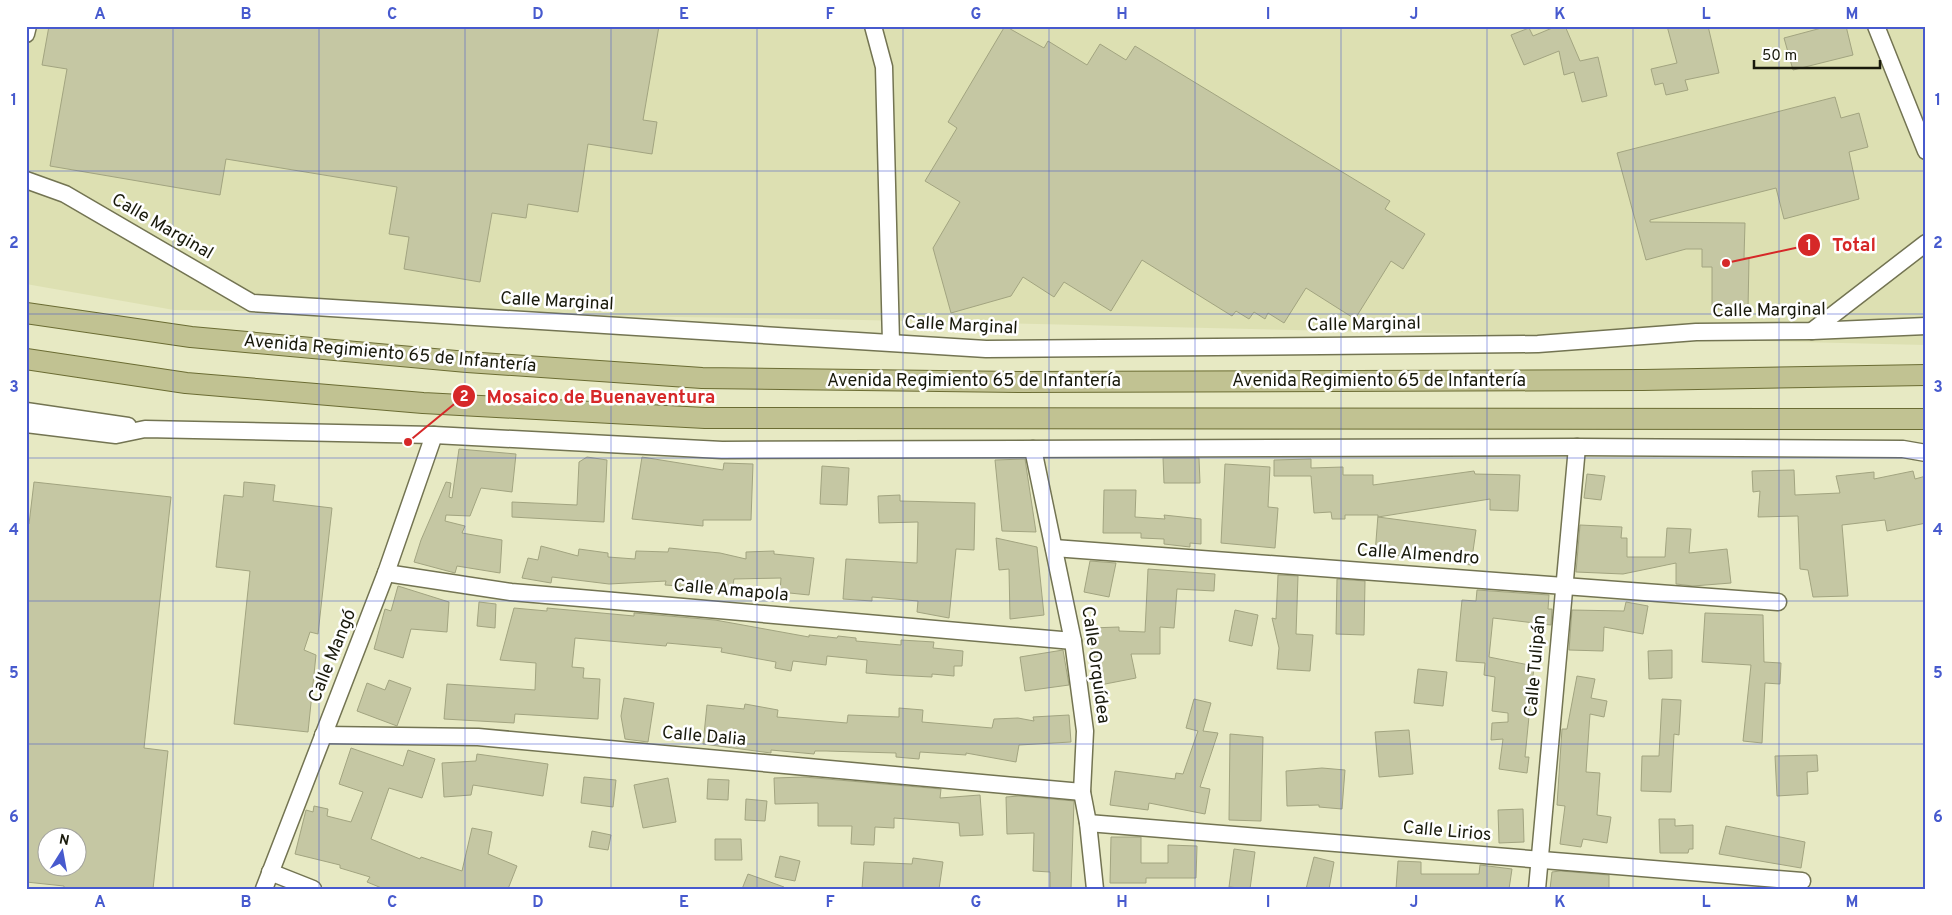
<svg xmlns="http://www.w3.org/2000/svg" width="1952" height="915" viewBox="0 0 1952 915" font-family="Overpass,sans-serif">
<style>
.built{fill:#dde0b2}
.building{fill:#c5c7a3;stroke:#a2a480;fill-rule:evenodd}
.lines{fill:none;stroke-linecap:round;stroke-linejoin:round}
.minor-casing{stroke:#737452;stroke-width:19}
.major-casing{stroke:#6b6c33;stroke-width:22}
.minor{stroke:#fff;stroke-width:16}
.major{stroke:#c1c292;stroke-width:20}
.grid{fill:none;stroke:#475ace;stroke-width:1;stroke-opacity:0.55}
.labels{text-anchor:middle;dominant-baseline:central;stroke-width:5;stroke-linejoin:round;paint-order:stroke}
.street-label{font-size:18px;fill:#18190b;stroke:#fff}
.leader{fill:none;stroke:#d62828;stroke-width:2}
.callout-dot{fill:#d62828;stroke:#fff;stroke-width:2}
.mark-label{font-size:15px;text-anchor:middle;font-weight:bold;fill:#fff}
.callout-label{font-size:19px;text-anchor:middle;font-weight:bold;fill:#d62828;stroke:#fff;stroke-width:5;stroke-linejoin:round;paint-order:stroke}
.neatline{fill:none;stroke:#475ace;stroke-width:2}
.grid-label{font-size:16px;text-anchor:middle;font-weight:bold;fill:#475ace}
</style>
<rect width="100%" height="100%" fill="#e7e9c3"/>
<polygon class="built" points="26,26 1926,26 1926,345 821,319 174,310 26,284"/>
<g class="building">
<polygon points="49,26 659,26 643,120 657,122 652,154 588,144 578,212 528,204 526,218 492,213 480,282 404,269 409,237 389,234 397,187 226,159 220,195 50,166 67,69 42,65"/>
<polygon points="1005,26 1044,48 1048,41 1087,65 1100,44 1126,60 1135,46 1390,201 1385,209 1425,234 1403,269 1391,261 1355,319 1306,288 1284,323 1268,313 1265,319 1254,312 1249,319 1236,311 1232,316 1142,260 1111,311 1064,282 1054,297 1023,277 1011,296 951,313 933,248 960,202 925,181 957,128 948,122"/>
<polygon points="1557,26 1565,26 1580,61 1598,57 1607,96 1582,102 1574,72 1564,75 1559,51 1524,65 1511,35 1529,28 1533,36"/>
<polygon points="1667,26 1708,26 1719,73 1685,80 1688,90 1666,95 1663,83 1655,85 1651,69 1677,63"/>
<polygon points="1829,26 1846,26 1853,55 1793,70 1784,38"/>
<polygon points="1835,97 1841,118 1859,113 1868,147 1849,152 1859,199 1784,219 1776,188 1650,220 1650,222 1745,223 1744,258 1749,258 1748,309 1712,309 1712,267 1702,267 1702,249 1686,249 1646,260 1617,153"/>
<polygon points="459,449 516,454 512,492 481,488 470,516 446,515 445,521 465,526 462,533 502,540 500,573 457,566 455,573 414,562 421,540 446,482 451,483 449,497 452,498"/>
<polygon points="587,457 607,460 604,522 512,517 512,502 577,505 579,462"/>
<polygon points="642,457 723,470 724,463 753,464 751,520 703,520 703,526 632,519"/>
<polygon points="1163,458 1199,458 1200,483 1164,483"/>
<polygon points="1025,459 1036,532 1002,531 995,460"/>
<polygon points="1311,459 1311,468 1343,467 1343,475 1373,475 1373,485 1474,471 1475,474 1520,475 1518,511 1490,510 1490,499 1378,517 1476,530 1471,565 1438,560 1439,558 1375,554 1378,515 1345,515 1345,519 1332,519 1331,512 1314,513 1311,476 1274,476 1274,460"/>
<polygon points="1225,464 1270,467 1268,507 1278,508 1275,548 1221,543"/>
<polygon points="822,466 849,468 847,505 820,504"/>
<polygon points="1794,470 1795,495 1840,493 1836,476 1874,472 1874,479 1913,471 1915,479 1926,476 1926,523 1887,531 1885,520 1842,525 1848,596 1813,597 1808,570 1800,569 1798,516 1758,517 1760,491 1753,492 1752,471"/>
<polygon points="1587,474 1605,476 1601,500 1584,498"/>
<path d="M 34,482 L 171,497 L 144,748 L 168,751 L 153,889 L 64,889 L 64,886 L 26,882 L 26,524 L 29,524 ZM 48,838 L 78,838 L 78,868 L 48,868 Z"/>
<polygon points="244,482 275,485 273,501 332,508 318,634 310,632 304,650 316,655 308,732 234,724 250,571 216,567 224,495 243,497"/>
<polygon points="1104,490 1136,490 1135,517 1165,519 1164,515 1201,519 1201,544 1190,543 1190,547 1164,544 1164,539 1141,538 1141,533 1103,533"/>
<polygon points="900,495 900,501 975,503 974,550 956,549 949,618 917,612 918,601 872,597 872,601 843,599 846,559 917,563 918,522 879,523 878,496"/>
<polygon points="1580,525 1622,527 1621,538 1627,538 1627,557 1665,557 1667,528 1691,529 1689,553 1727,549 1731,583 1693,586 1676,584 1676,563 1623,574 1576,572"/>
<polygon points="996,538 1037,547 1044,615 1010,619 1009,569 999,570"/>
<polygon points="541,546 578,556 579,549 608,553 608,557 635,559 636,551 668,552 669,548 720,553 746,559 746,552 774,551 774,554 814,558 809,595 780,592 781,578 734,579 732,590 665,585 666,581 609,584 552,577 551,583 522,578 528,558 538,560"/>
<polygon points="1090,561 1116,563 1109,597 1084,592"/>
<polygon points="1148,569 1215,574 1214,591 1177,589 1174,628 1160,627 1160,654 1131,654 1136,678 1100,685 1093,649 1091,649 1090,628 1119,627 1119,631 1145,632"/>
<polygon points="1278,575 1298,576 1296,634 1313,635 1310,671 1277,669 1279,648 1272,618 1276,619"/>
<polygon points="1337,579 1365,581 1364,635 1336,634"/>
<polygon points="398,586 449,602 447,632 411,629 403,658 374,649 385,609 391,611"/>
<polygon points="1477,590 1549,595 1548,609 1552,609 1551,625 1493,618 1489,657 1534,666 1525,757 1529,757 1527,773 1499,769 1503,739 1491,740 1492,723 1508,722 1508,713 1492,711 1495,677 1484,675 1485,663 1456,661 1462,600 1476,601"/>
<polygon points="479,602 496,604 495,628 477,626"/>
<polygon points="1626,602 1648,606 1643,634 1604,627 1603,651 1569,650 1572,610 1624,611"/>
<polygon points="514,608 547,611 547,608 634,616 634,613 715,620 809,637 809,635 837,638 838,636 856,638 856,641 901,645 901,640 934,642 933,648 963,651 962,666 954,666 954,676 932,674 932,677 891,675 866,673 867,660 827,656 826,665 793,661 791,671 775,668 776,662 721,652 722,648 667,643 666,646 575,638 572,667 584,668 583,678 600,679 598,719 515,714 514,723 444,719 447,684 535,690 536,663 500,660"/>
<polygon points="1235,610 1258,615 1252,646 1229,641"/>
<polygon points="1705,613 1763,615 1764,662 1781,663 1780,684 1765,683 1762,743 1743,741 1751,665 1702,662"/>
<polygon points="1063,650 1069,685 1025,691 1020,657"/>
<polygon points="1672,650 1672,678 1649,679 1648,651"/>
<polygon points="1418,669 1447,672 1443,706 1414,703"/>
<polygon points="1577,676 1595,679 1591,698 1607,701 1604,717 1590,714 1586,772 1600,773 1597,815 1611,817 1607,843 1583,839 1581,847 1560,844 1565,806 1557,805 1562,729 1567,729"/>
<polygon points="389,680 411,688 397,726 357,711 367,683 385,690"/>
<polygon points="624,698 654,703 648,742 625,739 621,716"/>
<polygon points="1194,699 1211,703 1203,731 1218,733 1200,787 1210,789 1205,814 1149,803 1148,810 1110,805 1115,771 1175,779 1176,773 1183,774 1198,731 1186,728"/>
<polygon points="1662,699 1681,700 1679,735 1674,734 1671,792 1641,791 1642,756 1659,756"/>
<polygon points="745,704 778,710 777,717 847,723 848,715 899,717 899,708 923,710 922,722 992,728 994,719 1018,718 1034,721 1033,717 1069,715 1071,742 1019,745 1016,762 966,753 966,755 920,752 919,759 896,757 896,753 826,751 815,751 814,754 771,750 771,753 703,744 707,705 744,709"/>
<polygon points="1409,730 1413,774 1379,777 1375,732"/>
<polygon points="1230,734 1263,737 1261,821 1229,820"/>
<polygon points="351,748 403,766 408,750 435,759 422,798 389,788 371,839 420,859 421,857 462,871 472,828 492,832 488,854 517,866 508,889 384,889 367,882 370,877 340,868 340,865 295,854 306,810 313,812 314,806 328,809 327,816 351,822 363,792 339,784"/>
<polygon points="477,754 548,764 543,796 473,785 471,795 444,797 442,763 476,761"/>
<polygon points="1817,755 1818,771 1807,772 1808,794 1777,796 1775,756"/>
<polygon points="1322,768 1345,770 1342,809 1319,807 1319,805 1287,806 1286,771"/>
<polygon points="584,777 616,780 613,807 581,803"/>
<polygon points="804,777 941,789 940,798 980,795 983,835 960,836 959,823 894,818 894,828 875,827 874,845 851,844 852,826 818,826 818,803 775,804 774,778"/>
<polygon points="668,778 676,822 643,828 634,785"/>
<polygon points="708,779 729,780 728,800 707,799"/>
<polygon points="1019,796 1074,801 1071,889 1050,889 1050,872 1033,871 1034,833 1007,834 1006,797"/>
<polygon points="746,799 767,801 765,821 745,820"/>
<polygon points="1523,809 1524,842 1499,843 1498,810"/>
<polygon points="1659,819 1675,819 1675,826 1693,825 1693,849 1689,849 1688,853 1660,853"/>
<polygon points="1726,826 1805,842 1801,868 1719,854"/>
<polygon points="592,831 611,835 608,850 589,847"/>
<polygon points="1111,837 1141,837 1141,863 1168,863 1168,845 1197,846 1196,878 1146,878 1146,883 1110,883"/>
<polygon points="715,839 741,839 742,860 715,860"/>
<polygon points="1234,849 1255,852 1250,889 1229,887"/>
<polygon points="780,856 800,861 795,881 775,877"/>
<polygon points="1314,857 1334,862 1329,889 1306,889"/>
<polygon points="913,858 943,862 939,889 862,889 864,862 912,864"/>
<polygon points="1398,861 1421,862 1421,874 1479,874 1480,865 1512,869 1509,889 1396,889"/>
<polygon points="1560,871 1609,875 1609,889 1550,889 1552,872"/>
<polygon points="748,874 784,887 783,889 742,889"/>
</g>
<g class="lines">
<defs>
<g id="minor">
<polyline points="873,26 884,67 891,342"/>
<polyline points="1876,26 1926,151"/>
<polyline points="26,34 28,26"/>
<polyline points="26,180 65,194 252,303 986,349 1538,344 1696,332 1812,331 1926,326"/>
<polyline points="1812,331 1926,243"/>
<polyline points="26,411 128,426"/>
<polyline points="26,424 116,435 145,429 434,435 722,450 1577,447 1903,449 1926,453"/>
<polyline points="1033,449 1073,641 1085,731 1082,792 1088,823 1095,889"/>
<polyline points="1054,548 1778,602"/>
<polyline points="386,573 511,592 1073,641"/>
<polyline points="323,735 478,737 1082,792"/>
<polyline points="1088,823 1802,881"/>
<polyline points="270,872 313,889"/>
<polyline points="264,889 386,573 434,435"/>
<polyline points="1537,889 1577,447"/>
</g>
<g id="major">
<polyline points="26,313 191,337 467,362 702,378 1019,382 1643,380 1926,375"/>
<polyline points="26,359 186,383 423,403 705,418 1926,419"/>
</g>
</defs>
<use href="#minor" class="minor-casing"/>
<use href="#major" class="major-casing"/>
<use href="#minor" class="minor"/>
<use href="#major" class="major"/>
</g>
<path class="grid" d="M 173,26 L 173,889M 319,26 L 319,889M 465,26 L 465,889M 611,26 L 611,889M 757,26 L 757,889M 903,26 L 903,889M 1049,26 L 1049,889M 1195,26 L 1195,889M 1341,26 L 1341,889M 1487,26 L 1487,889M 1633,26 L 1633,889M 1779,26 L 1779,889M 26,171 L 1926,171M 26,314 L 1926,314M 26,458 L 1926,458M 26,601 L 1926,601M 26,744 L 1926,744"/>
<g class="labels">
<g class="street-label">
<text transform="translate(162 227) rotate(30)">Calle Marginal</text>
<text transform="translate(557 302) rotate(3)">Calle Marginal</text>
<text transform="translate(1769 311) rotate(-1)">Calle Marginal</text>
<text transform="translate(1364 325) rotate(-1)">Calle Marginal</text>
<text transform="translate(961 326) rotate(3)">Calle Marginal</text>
<text transform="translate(390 354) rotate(5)">Avenida Regimiento 65 de Infantería</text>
<text x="974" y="381">Avenida Regimiento 65 de Infantería</text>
<text x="1379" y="381">Avenida Regimiento 65 de Infantería</text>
<text transform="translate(1418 555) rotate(4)">Calle Almendro</text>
<text transform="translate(731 591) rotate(5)">Calle Amapola</text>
<text transform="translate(333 656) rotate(-68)">Calle Mangó</text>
<text transform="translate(1095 665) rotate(82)">Calle Orquídea</text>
<text transform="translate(1536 666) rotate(-85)">Calle Tulipán</text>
<text transform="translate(704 737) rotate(5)">Calle Dalia</text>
<text transform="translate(1447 832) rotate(5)">Calle Lirios</text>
</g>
</g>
<path class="leader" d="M1726 263L1809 245M408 442L464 396"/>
<g class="callout-dot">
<circle cx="1726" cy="263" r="5"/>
<circle cx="408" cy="442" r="5"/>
<circle cx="1809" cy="245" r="12"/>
<circle cx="464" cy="396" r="12"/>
</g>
<g class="mark-label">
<text x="1809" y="250">1</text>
<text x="464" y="401">2</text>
</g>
<g class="callout-label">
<text x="1854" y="251">Total</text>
<text x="601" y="403">Mosaico de Buenaventura</text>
</g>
<rect width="1952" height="915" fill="none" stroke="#ffffff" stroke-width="55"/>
<g transform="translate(62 852) rotate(11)"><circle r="24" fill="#ffffff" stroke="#a3a39d"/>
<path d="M0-4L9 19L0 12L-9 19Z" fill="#475ace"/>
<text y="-8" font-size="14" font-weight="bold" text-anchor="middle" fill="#18190b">N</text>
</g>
<path d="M1754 60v8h126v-8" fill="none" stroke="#18190b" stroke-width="2.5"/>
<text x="1762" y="60" font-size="15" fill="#18190b" stroke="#ffffff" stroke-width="4" paint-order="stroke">50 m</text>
<rect x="28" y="28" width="1896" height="860" class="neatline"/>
<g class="grid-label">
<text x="100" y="19">A</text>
<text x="246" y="19">B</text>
<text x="392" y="19">C</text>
<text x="538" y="19">D</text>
<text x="684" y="19">E</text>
<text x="830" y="19">F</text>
<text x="976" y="19">G</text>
<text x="1122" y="19">H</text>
<text x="1268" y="19">I</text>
<text x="1414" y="19">J</text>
<text x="1560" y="19">K</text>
<text x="1706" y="19">L</text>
<text x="1852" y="19">M</text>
<text x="14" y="105">1</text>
<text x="1938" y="105">1</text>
<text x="14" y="248">2</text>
<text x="1938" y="248">2</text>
<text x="14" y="392">3</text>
<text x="1938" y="392">3</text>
<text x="14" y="535">4</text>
<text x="1938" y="535">4</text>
<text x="14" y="678">5</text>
<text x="1938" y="678">5</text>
<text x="14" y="822">6</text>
<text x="1938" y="822">6</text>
<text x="100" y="907">A</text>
<text x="246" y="907">B</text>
<text x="392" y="907">C</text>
<text x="538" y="907">D</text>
<text x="684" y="907">E</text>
<text x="830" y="907">F</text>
<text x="976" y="907">G</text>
<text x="1122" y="907">H</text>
<text x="1268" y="907">I</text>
<text x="1414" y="907">J</text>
<text x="1560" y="907">K</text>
<text x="1706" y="907">L</text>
<text x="1852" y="907">M</text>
</g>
</svg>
